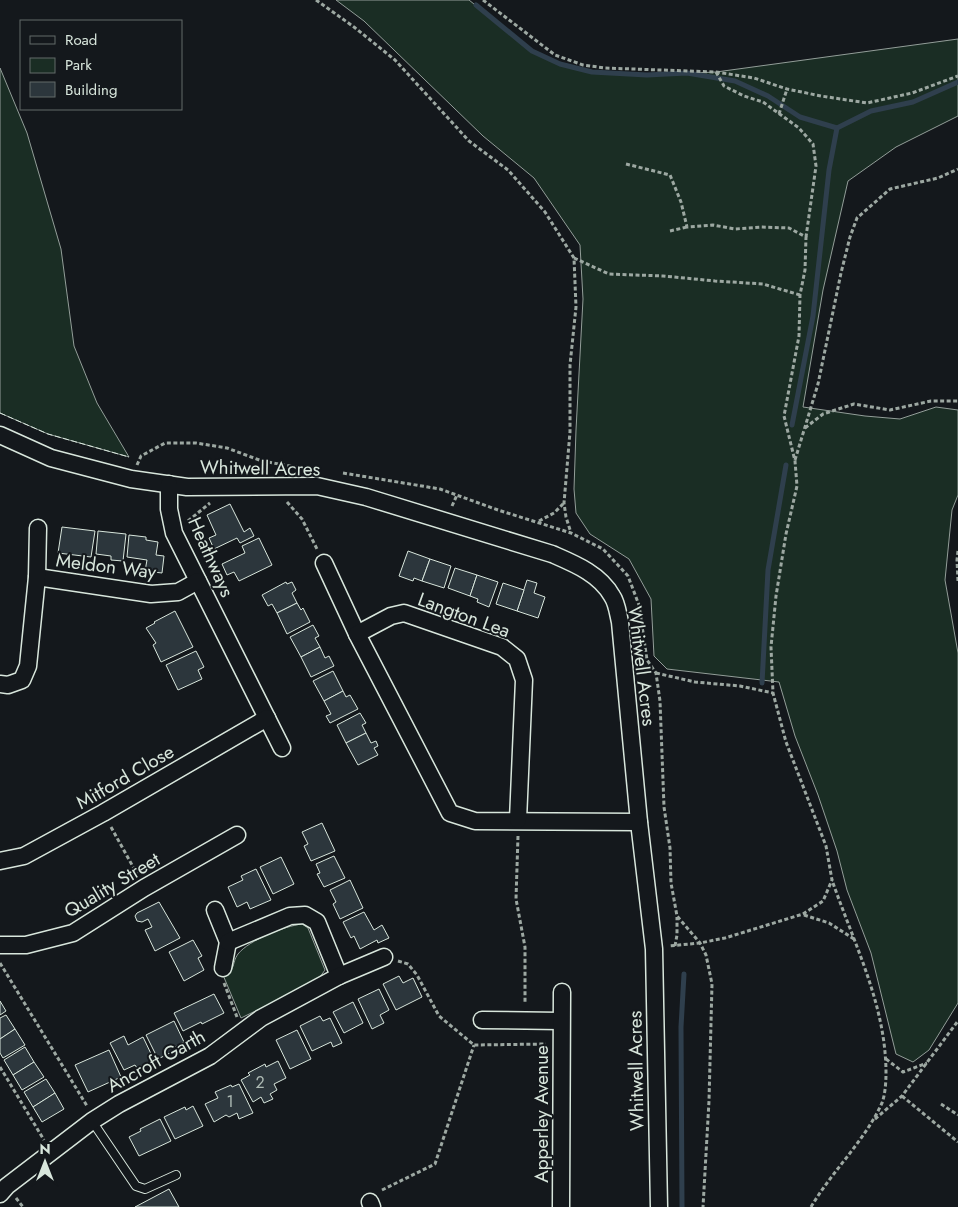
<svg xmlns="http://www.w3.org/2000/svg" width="958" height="1207" viewBox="0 0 958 1207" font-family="Jost,sans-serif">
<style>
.green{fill:#1a2d24;stroke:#939e99}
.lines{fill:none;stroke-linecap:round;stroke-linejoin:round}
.stream{stroke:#2f3f4d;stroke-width:5}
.building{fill:#2c363c;stroke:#d8e6dc}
.service-casing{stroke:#d8e6dc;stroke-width:10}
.minor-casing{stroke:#d8e6dc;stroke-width:19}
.path{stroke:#9da8a2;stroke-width:3;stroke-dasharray:4 2.5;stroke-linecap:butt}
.service{stroke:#14181c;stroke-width:8}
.minor{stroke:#14181c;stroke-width:16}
.fence{stroke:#d8e6dc;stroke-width:1;stroke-dasharray:6 2.5;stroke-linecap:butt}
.labels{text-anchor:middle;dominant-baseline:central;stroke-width:4;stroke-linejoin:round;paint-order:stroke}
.number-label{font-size:16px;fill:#adbab4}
.street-label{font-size:19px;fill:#d8e6dc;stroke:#14181c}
</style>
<rect width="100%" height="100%" fill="#14181c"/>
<g class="green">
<polygon points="336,0 469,0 532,51 560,64 592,72 647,75 716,72 958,39 958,116 896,147 848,181 823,290 803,407 865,416 900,419 936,407 958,410 958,495 952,510 945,580 958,653 958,1003 929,1050 913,1062 896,1054 871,953 847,890 837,851 818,795 795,736 779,682 667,669 654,656 651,599 629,559 590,534 576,513 574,489 576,430 583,299 580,245 534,178 483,136 364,21"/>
<polygon points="0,68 27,133 61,249 74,346 97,403 129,457 48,434 0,413"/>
<path d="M 302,924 L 308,928 L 325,970 L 317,981 L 241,1018 L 223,975 C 237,969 231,964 238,954 C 249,940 285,926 302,924 Z"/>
</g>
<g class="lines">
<g class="stream">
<polyline points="476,5 532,51 560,64 592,72 647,75 687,73 735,81 768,96 800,117 837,128"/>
<polyline points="792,425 813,316 829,170 837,128 871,111 913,102 958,82"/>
<polyline points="762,683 768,570 786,465"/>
<polyline points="682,1207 681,1027 684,974"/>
</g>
</g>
<g class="building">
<polygon points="230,504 244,532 250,528 254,536 240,543 237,538 214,549 209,538 216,535 207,515"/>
<polygon points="62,527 95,531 91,557 58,553"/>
<polygon points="98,531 126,534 123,561 111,560 111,556 96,554"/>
<polygon points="129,535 146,537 146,540 158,542 156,555 164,556 162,573 145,571 147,560 127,557"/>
<polygon points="259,538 272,565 239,581 234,572 227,575 222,564 245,553 242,546"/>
<polygon points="408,551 430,559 422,581 414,578 413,581 399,576"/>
<polygon points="430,559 451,566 444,588 422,581"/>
<polygon points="455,568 477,575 470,596 448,588"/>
<polygon points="477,575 498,582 489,607 477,602 478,599 470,596"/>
<polygon points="527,580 537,583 534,593 545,597 538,618 517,611"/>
<polygon points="286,582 287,584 292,582 296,590 292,593 297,603 277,613 272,604 268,606 262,595"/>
<polygon points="503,583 524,590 517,611 496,604"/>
<polygon points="297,603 301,610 303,608 310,622 287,634 277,613"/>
<polygon points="175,611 193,647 161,662 153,645 156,643 146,628 155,623 154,622"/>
<polygon points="313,625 319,636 315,638 320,647 301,657 290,637"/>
<polygon points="320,647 325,658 329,656 334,666 311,677 301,657"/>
<polygon points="196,651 204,667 198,670 202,679 178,690 166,665"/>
<polygon points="333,671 343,691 324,701 313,681"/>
<polygon points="343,691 346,697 350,695 358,709 330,723 326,716 331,714 324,701"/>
<polygon points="360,713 366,723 362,725 366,733 346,743 337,725"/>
<polygon points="366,733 371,743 376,741 378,746 374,748 378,755 358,765 346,743"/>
<polygon points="322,823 335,851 311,861 304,846 308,844 302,832"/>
<polygon points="334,856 345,878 324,887 317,874 320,873 316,864"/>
<polygon points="281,857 294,884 273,894 260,867"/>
<polygon points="256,869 271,900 250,909 247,902 237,907 228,887 243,880 241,876"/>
<polygon points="350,880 363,908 340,919 333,904 336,902 330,890"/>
<polygon points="159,902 180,938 155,951 145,930 152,927 148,919 142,922 137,921 135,916 137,913"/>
<polygon points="364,912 374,930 382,925 389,938 378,943 377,940 360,949 354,936 351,938 343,922"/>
<polygon points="193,940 202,956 198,958 204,970 184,981 169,952"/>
<polygon points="399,976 403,983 413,978 422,997 396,1010 383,984"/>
<polygon points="379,989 389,1010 380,1015 384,1023 372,1029 358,999"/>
<polygon points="214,994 224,1013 202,1024 201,1022 183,1031 174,1013"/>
<polygon points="0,1001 6,1011 0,1015"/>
<polygon points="353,1002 363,1023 344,1033 333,1012"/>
<polygon points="6,1015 15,1029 0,1039 0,1018"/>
<polygon points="320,1016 323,1021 330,1018 342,1043 333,1047 331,1042 312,1051 300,1026"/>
<polygon points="174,1021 184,1042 173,1048 174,1051 158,1059 146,1035"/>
<polygon points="15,1029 25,1045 3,1058 0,1053 0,1039"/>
<polygon points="297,1030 311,1059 290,1069 276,1040"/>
<polygon points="124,1036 128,1045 143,1037 154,1060 137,1068 135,1065 124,1070 110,1043"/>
<polygon points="25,1047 34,1062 13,1075 4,1060"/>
<polygon points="109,1050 121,1077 88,1092 75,1065"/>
<polygon points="278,1061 286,1078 274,1084 277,1090 270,1094 273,1099 264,1103 261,1097 253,1102 241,1080 250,1075 248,1073 265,1064 266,1067"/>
<polygon points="34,1062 44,1077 22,1090 13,1075"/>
<polygon points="46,1079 55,1093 33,1107 24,1092"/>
<polygon points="239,1084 253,1113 239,1119 237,1113 229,1117 226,1115 214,1122 205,1104 218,1098 215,1092 231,1085 232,1087"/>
<polygon points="55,1093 64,1109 42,1122 33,1107"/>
<polygon points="193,1106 203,1126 175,1139 164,1117 185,1107 186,1110"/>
<polygon points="160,1119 171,1141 139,1156 129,1137 141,1131 140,1129"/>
<polygon points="169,1189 179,1207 135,1207"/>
</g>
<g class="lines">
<defs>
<polyline id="service" points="92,1121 136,1186 145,1189 176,1175"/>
<g id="minor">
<path d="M 0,435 L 51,458 L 131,479 L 187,487 L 317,486 L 366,497 L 552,554 C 575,564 600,574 612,596 C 617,603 618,614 620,622 L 639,822 L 654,949 L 659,1207"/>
<polyline points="169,484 169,509 174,533 282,748"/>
<polyline points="324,563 357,634 450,813 475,821 639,822"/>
<polyline points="37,577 151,594 178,592 198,581"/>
<polyline points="357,634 391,616 404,613 502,647 517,659 524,680 518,820"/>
<polyline points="0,684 8,685 22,680 28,666 37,577 38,528"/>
<polyline points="0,861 24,856 103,813 267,718"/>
<polyline points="215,910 228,942 223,968"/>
<polyline points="228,942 290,916 305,915 317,922 339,976"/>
<polyline points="0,945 26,945 73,933 144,888 237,835"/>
<polyline points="482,1020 561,1021"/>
<polyline points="0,1194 7,1186 92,1121 119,1104 210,1056 261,1018 339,976 384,957"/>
<polyline points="370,1202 372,1207"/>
<polyline points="561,1207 562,992"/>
</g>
</defs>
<use href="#service" class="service-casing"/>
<use href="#minor" class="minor-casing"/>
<g class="path">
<polyline points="316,0 354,27 395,60 469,141 508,170 545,212 574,258 576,307 570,365 570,432 564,503 566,517 571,533"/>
<polyline points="483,0 555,55 583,65 605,68 716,72 754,78 787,89 821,96 867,103 912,93 958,76"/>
<polyline points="716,72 724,86 744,96 763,102 799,128 813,144 816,166 806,237"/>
<polyline points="779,114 787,89"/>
<polyline points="626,164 670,175 681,202 687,227 713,225 735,229 761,227 789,228 806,237 805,270 800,295 799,336 784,416 795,461 797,486 786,534 776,596 771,647 773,693 786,742 826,846 832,880 823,901 803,914 725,938 700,943 669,946"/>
<polyline points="670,231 687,227"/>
<polyline points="574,258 609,274 663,276 715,281 763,284 800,295"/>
<polyline points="805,428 823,414 854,404 890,410 931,401 958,401"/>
<polyline points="795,460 818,384 841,273 850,237 857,218 890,189 938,178 958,169"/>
<polyline points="137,465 141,456 165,443 196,443 227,448 262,461 302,468"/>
<polyline points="343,473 440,489 498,510 571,533 603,549 628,576 639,605 647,660 656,673 660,701 664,807 670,848 671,883 677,916 700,943 706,955 712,984 709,1101 703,1207"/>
<polyline points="287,502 302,519 317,549"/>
<polyline points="452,506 457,495"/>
<polyline points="188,521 210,503"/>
<polyline points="539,521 554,513 564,503"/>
<polyline points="958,551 957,560 958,581"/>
<polyline points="656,673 695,682 740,686 773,693"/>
<polyline points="111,827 137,874"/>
<polyline points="518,836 516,899 525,947 525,1004"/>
<polyline points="804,915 829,923 854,939"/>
<polyline points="675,946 677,935 677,917"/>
<polyline points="398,961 408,964 417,975 439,1016 474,1045 546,1044"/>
<polyline points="0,963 87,1106"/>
<polyline points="224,983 237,1017"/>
<polyline points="886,1059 903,1072 927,1063"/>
<polyline points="0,1067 44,1140"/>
<polyline points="902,1096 958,1142"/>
<polyline points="941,1104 958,1115"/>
<polyline points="875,1119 902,1096 958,1021"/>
<polyline points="382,1190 435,1164 474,1045"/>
<polyline points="16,1198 23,1207"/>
<path d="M 811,1207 C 832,1171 864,1142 882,1103 C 885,1095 886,1083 886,1073 C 886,1005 854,944 832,880"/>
</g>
<use href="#service" class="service"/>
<use href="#minor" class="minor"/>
<polyline class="fence" points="0,413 48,434 129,457"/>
</g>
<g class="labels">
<g class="number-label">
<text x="260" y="1082">2</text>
<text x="230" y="1101">1</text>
</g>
<g class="street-label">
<text transform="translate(260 468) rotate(1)">Whitwell Acres</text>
<text transform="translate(211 557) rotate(66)">Heathways</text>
<text transform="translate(106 566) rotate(7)">Meldon Way</text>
<text transform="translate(464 615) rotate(20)">Langton Lea</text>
<text transform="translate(642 666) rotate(83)">Whitwell Acres</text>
<text transform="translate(125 777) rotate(-30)">Mitford Close</text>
<text transform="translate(112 885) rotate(-31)">Quality Street</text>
<text transform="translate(156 1061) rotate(-29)">Ancroft Garth</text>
<text transform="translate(636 1071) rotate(-91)">Whitwell Acres</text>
<text transform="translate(541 1114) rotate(-90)">Apperley Avenue</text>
</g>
</g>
<rect x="20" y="20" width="162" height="90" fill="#14181c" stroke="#626a69"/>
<rect x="30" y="36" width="25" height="8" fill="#14181c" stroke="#626a69"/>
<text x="65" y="45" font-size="15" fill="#d8e6dc">Road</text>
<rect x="30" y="58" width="25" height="15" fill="#1a2d24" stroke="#626a69"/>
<text x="65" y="70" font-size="15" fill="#d8e6dc">Park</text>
<rect x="30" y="82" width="25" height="15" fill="#2c363c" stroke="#626a69"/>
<text x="65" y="95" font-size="15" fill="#d8e6dc">Building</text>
<g transform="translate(45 1162)" stroke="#14181c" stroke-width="4" paint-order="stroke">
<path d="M0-4L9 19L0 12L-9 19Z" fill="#d8e6dc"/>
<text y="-8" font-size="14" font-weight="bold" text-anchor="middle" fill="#d8e6dc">N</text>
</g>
</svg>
